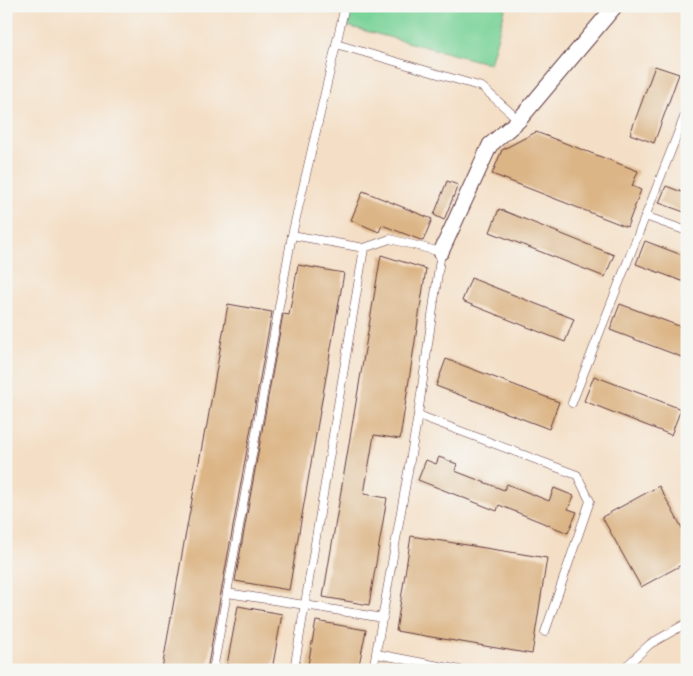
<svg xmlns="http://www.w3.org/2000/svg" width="693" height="676" viewBox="0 0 693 676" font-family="'Sorts Mill Goudy',serif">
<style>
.green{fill:#7ad399;stroke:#627962}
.building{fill:#dcb586}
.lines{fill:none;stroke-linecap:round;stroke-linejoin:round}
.service-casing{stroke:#643c42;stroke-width:9}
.minor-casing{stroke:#643c42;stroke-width:17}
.service{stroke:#fff;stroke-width:8}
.minor{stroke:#fff;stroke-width:15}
</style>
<rect width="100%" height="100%" fill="#f6f6f2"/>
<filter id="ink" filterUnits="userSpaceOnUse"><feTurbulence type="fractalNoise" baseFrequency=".02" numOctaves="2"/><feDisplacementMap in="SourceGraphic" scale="10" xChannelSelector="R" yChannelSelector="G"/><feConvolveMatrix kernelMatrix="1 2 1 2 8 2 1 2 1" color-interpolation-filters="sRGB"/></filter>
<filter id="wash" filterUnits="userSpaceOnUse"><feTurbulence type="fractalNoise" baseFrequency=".0096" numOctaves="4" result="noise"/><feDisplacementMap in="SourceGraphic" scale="20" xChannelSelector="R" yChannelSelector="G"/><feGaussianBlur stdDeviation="1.12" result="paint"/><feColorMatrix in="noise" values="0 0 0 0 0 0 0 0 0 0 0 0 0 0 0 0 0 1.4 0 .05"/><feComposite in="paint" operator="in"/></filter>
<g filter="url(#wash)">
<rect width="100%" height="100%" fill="#f4dfc6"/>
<polygon class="green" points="352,6 506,6 490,64 347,26"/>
<g id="blocks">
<g class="building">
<polygon points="655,66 679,74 654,143 630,134"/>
<polygon points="536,132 638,171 632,186 641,190 627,227 492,174 502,150"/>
<polygon points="447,181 458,185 444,220 434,215"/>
<polygon points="666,186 687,194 687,213 659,203"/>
<polygon points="363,191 432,219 423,241 382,225 379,232 351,220"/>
<polygon points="499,209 614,255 605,277 490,232"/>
<polygon points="645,241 687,257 687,283 636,264"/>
<polygon points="381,255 426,269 400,439 374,435 364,494 387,498 369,605 323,597"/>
<polygon points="298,265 344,273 289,590 235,581 283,314 289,315"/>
<polygon points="471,278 574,319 565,342 462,301"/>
<polygon points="228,304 272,312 207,670 169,670 162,669 184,543 205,430 206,430"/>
<polygon points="620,304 687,329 687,359 610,330"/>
<polygon points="446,359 559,402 549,429 436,386"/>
<polygon points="594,376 681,409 671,435 584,401"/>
<polygon points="439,457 457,464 455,471 504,490 507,484 549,501 554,488 574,496 568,509 577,512 568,533 499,505 497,511 418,480 426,460 436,464"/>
<polygon points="659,486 687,537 687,562 641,587 602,517"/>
<polygon points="411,536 547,558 532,654 396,631"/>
<polygon points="238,606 282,614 272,670 226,670"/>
<polygon points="316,621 366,630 358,670 307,670"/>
</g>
</g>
</g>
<g filter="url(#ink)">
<use href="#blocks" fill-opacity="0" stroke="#643c42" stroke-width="1"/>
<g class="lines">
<defs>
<g id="service">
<polyline points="336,44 482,87 519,120"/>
<polyline points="645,216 687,231"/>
<polyline points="292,235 364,248 390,239 441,252 418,415 373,670"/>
<polyline points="572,403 687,110"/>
<polyline points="418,415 577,475 590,501 545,632"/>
<polyline points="227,593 305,605 383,618"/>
<polyline points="377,654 460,670"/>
<polyline points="213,670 292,235 345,6"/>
<polyline points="294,670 364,248"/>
<polyline points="622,670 650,644 687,623"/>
</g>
<polyline id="minor" points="441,252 490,145 519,120 615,6"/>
</defs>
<use href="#service" class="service-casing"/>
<use href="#minor" class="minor-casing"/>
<use href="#service" class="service"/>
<use href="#minor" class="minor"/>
</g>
</g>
<rect width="693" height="676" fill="none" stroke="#f6f6f2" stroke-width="25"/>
</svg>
